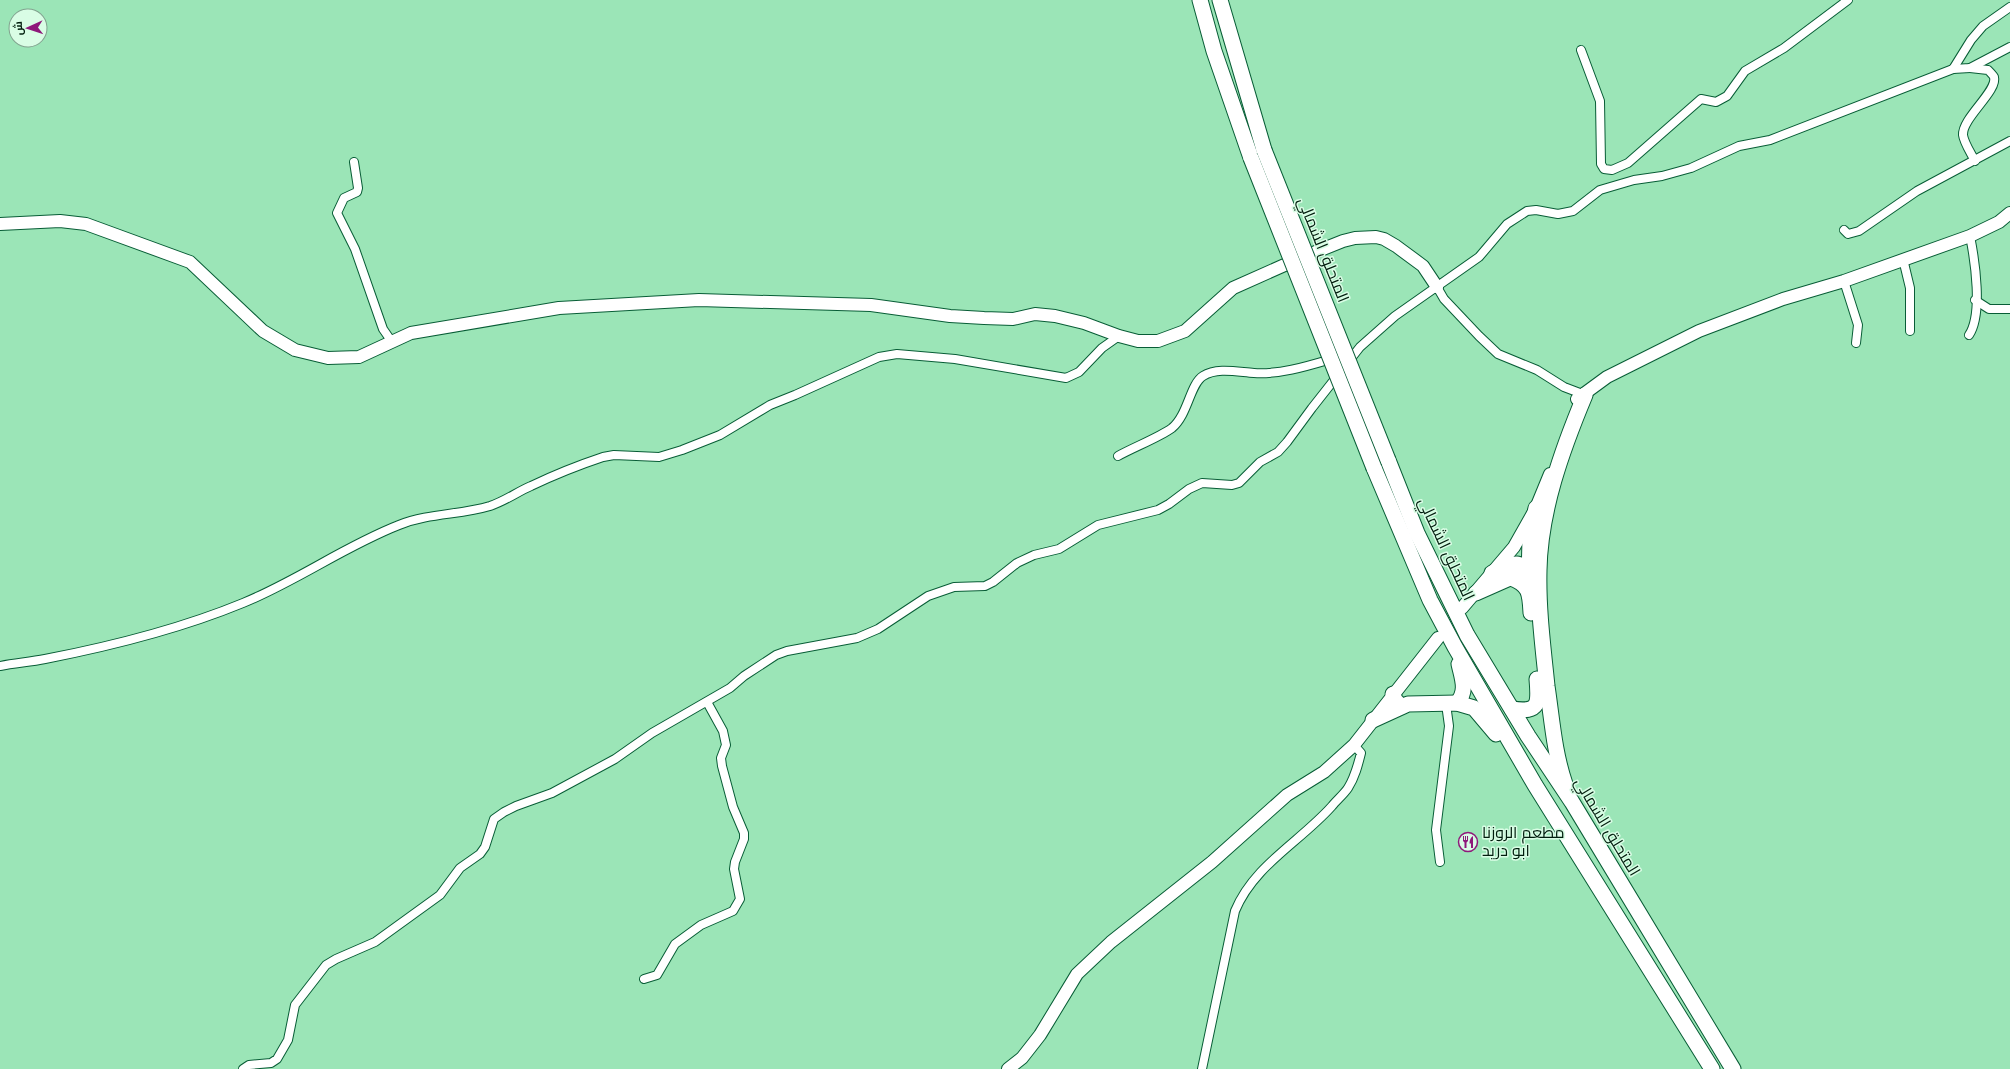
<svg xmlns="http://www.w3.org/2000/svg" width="2010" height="1069" viewBox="0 0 2010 1069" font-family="Spectral,Cairo,serif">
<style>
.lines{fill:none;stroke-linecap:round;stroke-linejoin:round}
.street-casing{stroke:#085d36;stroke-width:10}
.secondary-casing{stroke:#085d36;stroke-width:14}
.highway-casing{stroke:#085d36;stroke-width:17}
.street{stroke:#fff;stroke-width:8}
.secondary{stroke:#fff;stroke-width:12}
.highway{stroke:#fff;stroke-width:15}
.highway-bridge-casing{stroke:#085d36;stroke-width:17;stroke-linecap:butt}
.highway-bridge{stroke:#fff;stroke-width:15}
.labels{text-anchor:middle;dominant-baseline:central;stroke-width:3;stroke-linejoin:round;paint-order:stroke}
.street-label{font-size:16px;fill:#001d0d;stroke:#d9fde5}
.poi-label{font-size:16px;fill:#001d0d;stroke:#d9fde5;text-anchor:start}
</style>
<rect width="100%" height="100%" fill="#9be5b7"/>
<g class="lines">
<defs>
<g id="street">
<polyline points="1581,50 1600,101 1601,164 1604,169 1612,170 1628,163 1701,99 1716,102 1727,96 1745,71 1784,48 1848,0"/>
<path d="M 1970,68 L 1988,70 C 1990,72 1993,75 1994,77 C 1998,91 1962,118 1963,135 C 1964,143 1971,153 1975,161"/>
<polyline points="1953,69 1970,68 2010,47"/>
<polyline points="354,162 358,188 357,192 344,198 337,213 355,249 383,329 392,342"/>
<polyline points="1844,230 1848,234 1859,231 1917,191 2010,141"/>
<polyline points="1903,259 1910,288 1910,331"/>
<polyline points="1844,281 1858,325 1856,343"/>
<polyline points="1437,287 1444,299 1479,336 1498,354 1537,370 1564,387 1585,395"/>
<polyline points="1975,300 1989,309 2010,309"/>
<path d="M 1969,335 C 1983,314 1975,261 1970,236"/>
<path d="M 1118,456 C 1132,448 1160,437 1172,428 C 1188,415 1190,384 1203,376 C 1217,367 1238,372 1254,373 C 1286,375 1319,362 1349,354"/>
<path d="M 0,666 C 15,663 30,662 45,659 C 112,646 180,629 243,603 C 297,581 345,546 399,525 C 429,513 460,515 490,506 C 505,501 517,492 531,486 C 554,475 579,465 603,457 L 614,455 L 659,457 L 682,450 L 720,435 L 770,405 L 795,395 L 879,357 L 897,354 L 955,359 L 1066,378 L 1079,372 L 1102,348 L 1119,336"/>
<polyline points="1440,862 1436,830 1449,726 1446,704"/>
<polyline points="644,979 657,975 675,944 701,925 733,911 740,899 734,869 735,862 744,839 744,833 733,807 722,766 721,758 726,745 723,731 707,702"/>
<polyline points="243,1069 249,1065 271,1063 277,1059 288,1040 295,1005 326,965 336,959 375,942 440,895 460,868 480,854 485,847 494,819 504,812 516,806 552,793 615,759 652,733 730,688 744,676 776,655 787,651 857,638 878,629 928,596 954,587 985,586 993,582 1017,563 1034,555 1059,549 1098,525 1158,510 1169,504 1189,489 1202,483 1232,485 1239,483 1260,462 1278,452 1287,442 1312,408 1360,347 1395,316 1479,257 1507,224 1527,211 1536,210 1558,214 1573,211 1600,190 1634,180 1662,176 1691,168 1739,146 1770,140 1953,69 1971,40 1983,26 2010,7"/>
<path d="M 1202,1069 L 1235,911 C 1254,865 1300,842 1332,806 C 1337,800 1344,794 1348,788 C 1355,777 1358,765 1361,753 L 1354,745"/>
</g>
<g id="secondary">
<polyline points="0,224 60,221 86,224 190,262 263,331 295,350 328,358 359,357 411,333 559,308 699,300 871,305 950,316 984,318 1013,319 1035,314 1055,316 1084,323 1119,336 1138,341 1158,341 1185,331 1233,288 1298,259 1343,241 1355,238 1376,237 1384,239 1396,246 1423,266 1437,287"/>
<polyline points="1577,399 1607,377 1699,331 1783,299 1844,281 1970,236 1999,222 2010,213"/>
<polyline points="1462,608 1514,547 1536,508 1550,474"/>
<polyline points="1008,1069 1022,1058 1040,1035 1077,974 1111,942 1212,862 1287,795 1324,772 1354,745 1438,638"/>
</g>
<g id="highway">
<polyline points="1200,0 1214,51 1251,158"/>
<polyline points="1220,0 1264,150"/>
<polyline points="1388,460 1417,533 1467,635 1528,736 1572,802 1733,1069"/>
<polyline points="1374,468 1430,600 1455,647 1535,785 1712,1069"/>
<polyline points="1492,573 1508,565 1517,564 1534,569"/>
<path d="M 1511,578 C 1530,585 1530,594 1531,613"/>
<polyline points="1529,578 1530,539 1536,508"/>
<polyline points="1476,593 1519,574"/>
<polyline points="1393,694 1395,700 1401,706"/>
<path d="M 1457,703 C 1468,691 1462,678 1459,664"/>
<path d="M 1512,709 C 1540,713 1539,703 1537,679"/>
<polyline points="1373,720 1408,704 1457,703 1474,708 1496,734"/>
<path d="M 1565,784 C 1554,752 1552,719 1547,686 C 1543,647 1538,609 1539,570 C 1540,511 1562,450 1585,395"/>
</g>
</defs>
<use href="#street" class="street-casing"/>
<use href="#secondary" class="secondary-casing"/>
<use href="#highway" class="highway-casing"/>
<use href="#street" class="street"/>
<use href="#secondary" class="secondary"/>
<use href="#highway" class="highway"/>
<defs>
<g id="highway-bridge">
<polyline points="1264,150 1388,460"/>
<polyline points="1251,158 1374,468"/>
</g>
</defs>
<use href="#highway-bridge" class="highway-bridge-casing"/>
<use href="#highway-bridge" class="highway-bridge"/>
</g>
<defs>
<symbol id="restaurant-ring" viewBox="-11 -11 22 22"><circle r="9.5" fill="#d9fde5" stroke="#8e197a" stroke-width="1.5"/><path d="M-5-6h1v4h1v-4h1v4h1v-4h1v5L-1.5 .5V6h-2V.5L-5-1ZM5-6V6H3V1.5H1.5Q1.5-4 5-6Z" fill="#8e197a"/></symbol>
</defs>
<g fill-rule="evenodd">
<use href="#restaurant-ring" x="1457" y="831" width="22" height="22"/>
</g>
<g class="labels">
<g class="street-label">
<text transform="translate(1323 250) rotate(68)">المتحلق الشمالي</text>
<text transform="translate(1446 549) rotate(65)">المتحلق الشمالي</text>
<text transform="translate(1607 827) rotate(59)">المتحلق الشمالي</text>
</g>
<g class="poi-label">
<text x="1482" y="833">مطعم الروزنا<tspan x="1482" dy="18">ابو دريد</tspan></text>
</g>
</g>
<g transform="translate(28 28) rotate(267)"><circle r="19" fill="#d9fde5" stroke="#82a38f"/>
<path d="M0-3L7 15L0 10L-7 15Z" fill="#8e197a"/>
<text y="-6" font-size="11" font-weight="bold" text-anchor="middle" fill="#001d0d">ش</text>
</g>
</svg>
